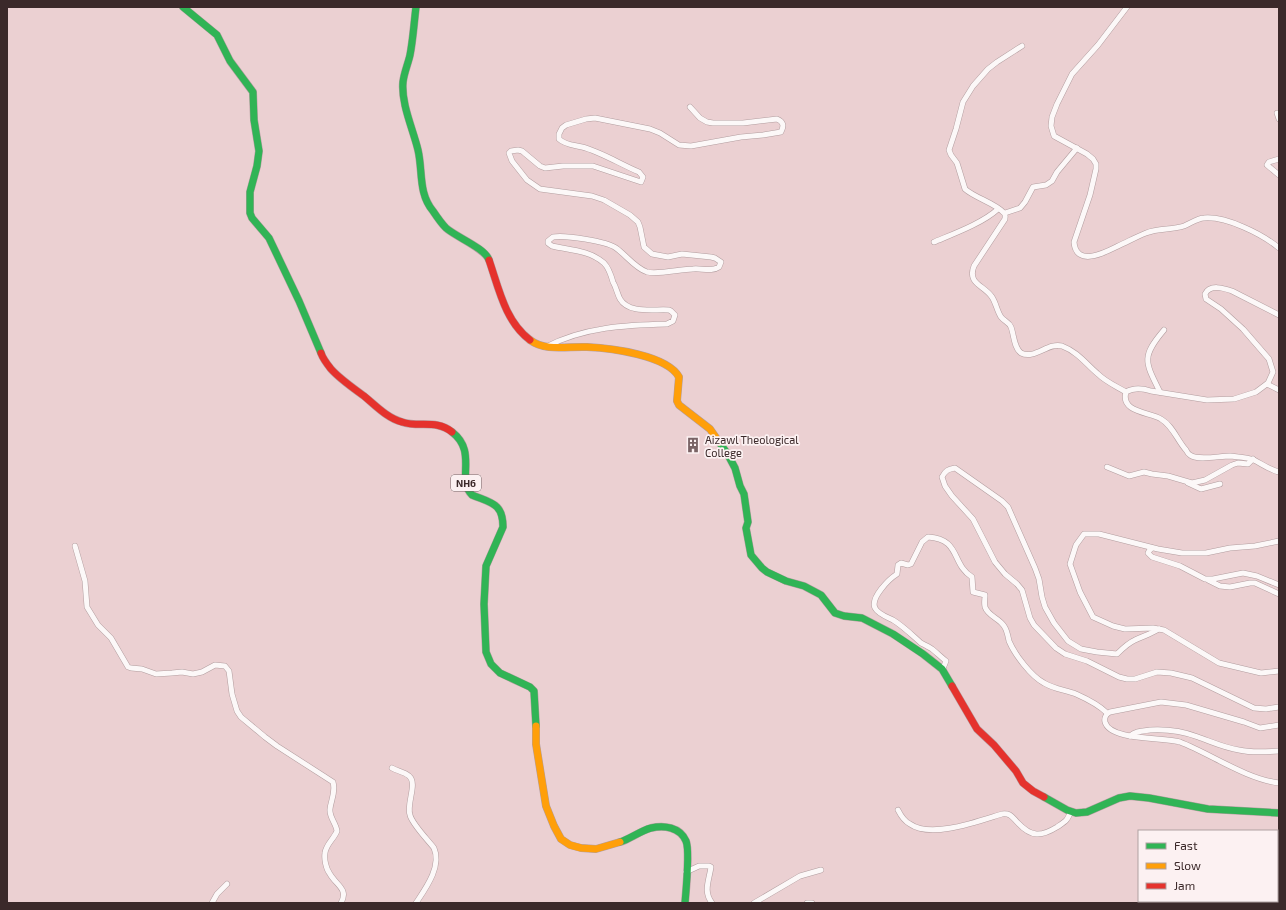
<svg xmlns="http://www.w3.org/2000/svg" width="1286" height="910" viewBox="0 0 1286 910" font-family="'Exo 2',sans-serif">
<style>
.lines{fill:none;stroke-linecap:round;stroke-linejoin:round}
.street-casing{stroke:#b29d9f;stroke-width:6}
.fast-casing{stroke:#b29d9f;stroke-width:8}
.slow-casing{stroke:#b29d9f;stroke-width:8}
.jam-casing{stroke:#b29d9f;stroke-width:8}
.street{stroke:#fcf8f8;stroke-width:5}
.fast{stroke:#30b455;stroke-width:7}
.slow{stroke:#ff9f0a;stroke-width:7}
.jam{stroke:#e5322d;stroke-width:7}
.labels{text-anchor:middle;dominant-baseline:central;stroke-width:3.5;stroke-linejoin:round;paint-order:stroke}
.shield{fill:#fcf1f2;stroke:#756566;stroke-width:1}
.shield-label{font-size:10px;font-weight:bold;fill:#3b292a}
.poi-label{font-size:11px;fill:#3b292a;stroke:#fcf1f2;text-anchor:start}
</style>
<rect width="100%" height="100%" fill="#ebd0d2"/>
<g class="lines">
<defs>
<g id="street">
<path d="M 1127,7 L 1098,45 L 1072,74 L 1057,104 L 1052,117 L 1051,126 L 1054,136 L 1087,154 L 1093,159 L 1096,164 L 1096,169 L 1090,195 L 1074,242 C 1076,268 1106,252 1118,246 C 1127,242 1136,237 1146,233 C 1158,228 1172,230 1184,226 C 1191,223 1198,218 1204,218 C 1226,216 1262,234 1279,248"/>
<path d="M 1022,46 L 997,62 L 988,69 L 973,86 L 963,102 L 956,129 L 949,150 L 951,155 L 957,163 L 965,189 C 975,198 995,203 1004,213 C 1006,215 1005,216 1005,219 L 974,266 C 967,284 984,285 992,297 C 996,303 997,311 1001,317 C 1004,321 1009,322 1011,327 C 1014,335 1014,348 1021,353 C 1035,360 1048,342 1062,346 C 1078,352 1086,364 1098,374 C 1106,382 1116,386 1126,392"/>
<polyline points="1277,113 1279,119"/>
<polyline points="1279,159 1269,162 1267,165 1279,175"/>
<polyline points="1005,213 1020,208 1025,202 1033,187 1046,185 1052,181 1057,172 1077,148"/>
<path d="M 934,242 C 953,234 983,223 998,209"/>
<path d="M 1279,315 L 1232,291 C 1223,288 1210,284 1205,294 L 1206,299 L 1221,309 L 1243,329 L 1269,359 L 1273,372 L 1268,383 L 1256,392 L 1234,399 L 1207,400 L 1151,391 C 1142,388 1134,387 1126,392 C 1120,413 1151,412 1161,419 C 1173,426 1177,440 1186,450 C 1187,452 1188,454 1190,455 C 1198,461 1219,456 1230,456 C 1237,457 1247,457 1254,460 C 1262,464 1270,470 1279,472"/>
<path d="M 546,347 C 583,327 627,325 667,324 L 673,321 L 675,315 L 671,311 L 669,310 C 653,309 629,314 620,299 C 617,293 616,287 613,282 C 611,275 609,268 604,263 C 589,250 569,250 552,246 L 548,243 L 548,241 L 553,237 C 565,235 606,241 616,248 C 626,255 635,268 647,272 C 657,275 681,269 693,269 C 701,268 712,272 719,267 L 721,262 L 715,258 L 711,257 L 682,254 L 668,257 L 652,254 L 644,247 L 640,227 L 638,222 L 630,215 L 604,200 L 592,196 L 540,189 L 527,180 L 512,161 L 509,153 L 511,151 L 518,150 L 522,151 L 540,166 L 545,168 L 563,166 L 593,166 L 641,182 L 643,177 L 639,172 C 622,165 599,151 582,147 C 574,145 565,145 559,139 L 559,134 L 562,128 L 566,125 L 586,119 L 595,118 L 650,129 L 660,133 L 679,145 L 691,146 L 741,137 L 763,135 L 781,132 C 784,126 784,122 777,119 L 743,123 L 713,123 L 707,122 L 700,118 L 690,107"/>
<polyline points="1267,384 1279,390"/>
<path d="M 1160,392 C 1145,362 1141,357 1164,330"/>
<polyline points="1107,467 1129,476 1144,472 1152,474 1168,476 1192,483 1205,480 1232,465 1238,463 1248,464 1253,459"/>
<polyline points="1188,483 1201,489 1220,484"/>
<polyline points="1279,541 1255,546 1230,548 1206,553 1182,553 1158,549 1099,534 1084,534 1076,545 1070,564 1080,592 1093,617 1113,626 1125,629 1153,628 1164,630 1219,663 1261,673 1279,671"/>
<path d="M 75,546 L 85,581 L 87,607 L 98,625 L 111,638 L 128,667 L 131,668 L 142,669 L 156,674 L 172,673 L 182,672 L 193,674 L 202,672 L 215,665 L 225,666 L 229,671 L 232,694 L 237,711 L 241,717 L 265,737 L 277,746 L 333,782 C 336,792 331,800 330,809 C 329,817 336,823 337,831 C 334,839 326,844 325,853 C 324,859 326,869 330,874 C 336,885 349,889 341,903"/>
<polyline points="1152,548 1149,551 1148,553 1152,557 1180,566 1205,579 1213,579 1243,573 1257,576 1279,585"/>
<polyline points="1208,580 1220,586 1230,587 1250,583 1255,583 1279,594"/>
<path d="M 1159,629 C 1151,634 1143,636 1135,640 C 1128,643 1123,648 1117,654 L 1097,652 L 1081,649 L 1068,641 L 1054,623 L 1045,607 L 1042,597 L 1039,579 L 1035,568 L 1008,507 L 1002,501 L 955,468 C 948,469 945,471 942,477 L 945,486 L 952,496 L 973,519 L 995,562 L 1005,574 L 1017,584 L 1022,590 L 1030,618 L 1034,625 L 1056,648 L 1065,654 L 1087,661 L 1119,677 L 1127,679 L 1135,679 L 1157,672 L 1171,673 L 1192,678 L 1254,708 L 1266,709 L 1279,707"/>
<path d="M 942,669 L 944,666 L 946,661 C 941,657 937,653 932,649 C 929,647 925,645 921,643 C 912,635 903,626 893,620 C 887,617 878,614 875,608 C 870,598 889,579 897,574 L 898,565 L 901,563 L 908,565 L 911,564 L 922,542 L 928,537 C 961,539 951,564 972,577 L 973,592 L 985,595 C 985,599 984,603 985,607 C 988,616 999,618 1004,626 C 1007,630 1008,636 1009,641 C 1015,655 1031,676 1044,683 C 1054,689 1065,690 1076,694 C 1085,698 1100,706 1107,713"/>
<path d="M 1279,725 L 1260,728 L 1244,722 L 1186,705 L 1161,702 L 1110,712 C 1106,714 1104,718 1105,722 C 1110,741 1164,737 1180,742 C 1211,754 1246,779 1279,783"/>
<path d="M 1130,736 C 1135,731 1142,731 1150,730 C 1167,729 1182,731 1198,737 C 1212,742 1225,748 1239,750 C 1252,753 1266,752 1279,751"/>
<path d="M 392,768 C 397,771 405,772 409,776 C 418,783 406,804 410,815 C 412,824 428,840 434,848 C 442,866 426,888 416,903"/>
<path d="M 898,810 C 901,816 904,821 910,824 C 931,839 979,821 1002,814 C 1011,813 1012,817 1018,823 C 1031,837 1041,837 1057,827 C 1066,821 1067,821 1071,811"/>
<path d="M 686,872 L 699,866 L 709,866 L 711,867 C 709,881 703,891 712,903"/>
<polyline points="212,903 217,894 227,884"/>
<polyline points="754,903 800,876 821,870"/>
<polyline points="807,903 812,903"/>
</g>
<g id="fast">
<polyline points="183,7 217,35 230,61 253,92 254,120 259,151 257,166 250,192 250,213 252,218 269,238 299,301 321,353"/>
<path d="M 416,7 C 414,23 413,40 410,55 C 408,64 404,73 403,82 C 401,104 413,129 418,150 C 423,171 418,193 433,211 C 437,217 441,223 446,228 C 456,237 485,248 489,260"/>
<path d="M 452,432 C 478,452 456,479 472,495 C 491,503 503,503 503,527 L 486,566 L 484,604 L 486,652 L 491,664 L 500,673 L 530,687 L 534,691 L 536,726"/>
<polyline points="719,442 727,453 735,468 740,486 744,494 748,522 746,528 751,555 762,568 767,572 786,581 804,586 821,595 835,613 844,616 862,618 893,634 923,654 942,669 952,686"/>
<polyline points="1044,797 1067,810 1076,813 1087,812 1119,798 1130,796 1149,798 1208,809 1279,813"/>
<path d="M 620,842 C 630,839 640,831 651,828 C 664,825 680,827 686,841 C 690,850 686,891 685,903"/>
</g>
<g id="slow">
<path d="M 530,340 C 546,352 568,346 587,347 C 610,348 667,355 679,377 L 677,401 L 679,405 L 710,429 L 719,442"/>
<polyline points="536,726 536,744 546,806 554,826 561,839 570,845 581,848 596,849 620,842"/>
</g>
<g id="jam">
<path d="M 489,260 C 499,289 505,321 530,340"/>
<path d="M 321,353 C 323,359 327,364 331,369 C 340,379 353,388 364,396 C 375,405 387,418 402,422 C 419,428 436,419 452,432"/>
<polyline points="952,686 977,729 994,745 1016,771 1023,783 1033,791 1044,797"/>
</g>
</defs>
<use href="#street" class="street-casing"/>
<use href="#fast" class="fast-casing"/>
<use href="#slow" class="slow-casing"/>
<use href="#jam" class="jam-casing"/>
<use href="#street" class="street"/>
<use href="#fast" class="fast"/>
<use href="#slow" class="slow"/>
<use href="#jam" class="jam"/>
</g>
<defs>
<symbol id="building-bare" viewBox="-9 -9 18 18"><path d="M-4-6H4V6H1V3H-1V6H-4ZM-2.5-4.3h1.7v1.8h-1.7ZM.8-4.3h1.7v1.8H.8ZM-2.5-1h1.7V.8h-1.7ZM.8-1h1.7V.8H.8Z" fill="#796365" stroke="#fcf1f2" stroke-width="2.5" paint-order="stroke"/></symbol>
</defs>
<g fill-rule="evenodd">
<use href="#building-bare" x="682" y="434" width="22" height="22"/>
</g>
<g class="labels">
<rect class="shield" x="451" y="475" width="30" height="16" rx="3"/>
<g class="shield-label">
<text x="466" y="483">NH6</text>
</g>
<g class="poi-label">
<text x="705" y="439">Aizawl Theological<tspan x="705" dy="13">College</tspan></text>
</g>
</g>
<rect width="1286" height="910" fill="none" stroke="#3b292a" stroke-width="16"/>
<rect x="1138" y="830" width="140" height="72" fill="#fcf1f2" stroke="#afa1a2"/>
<rect x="1146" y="843" width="20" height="6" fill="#30b455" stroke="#afa1a2"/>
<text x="1174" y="850" font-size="12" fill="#3b292a">Fast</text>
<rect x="1146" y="863" width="20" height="6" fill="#ff9f0a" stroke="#afa1a2"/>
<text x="1174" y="870" font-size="12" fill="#3b292a">Slow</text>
<rect x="1146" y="883" width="20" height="6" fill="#e5322d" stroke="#afa1a2"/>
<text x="1174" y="890" font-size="12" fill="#3b292a">Jam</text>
</svg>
